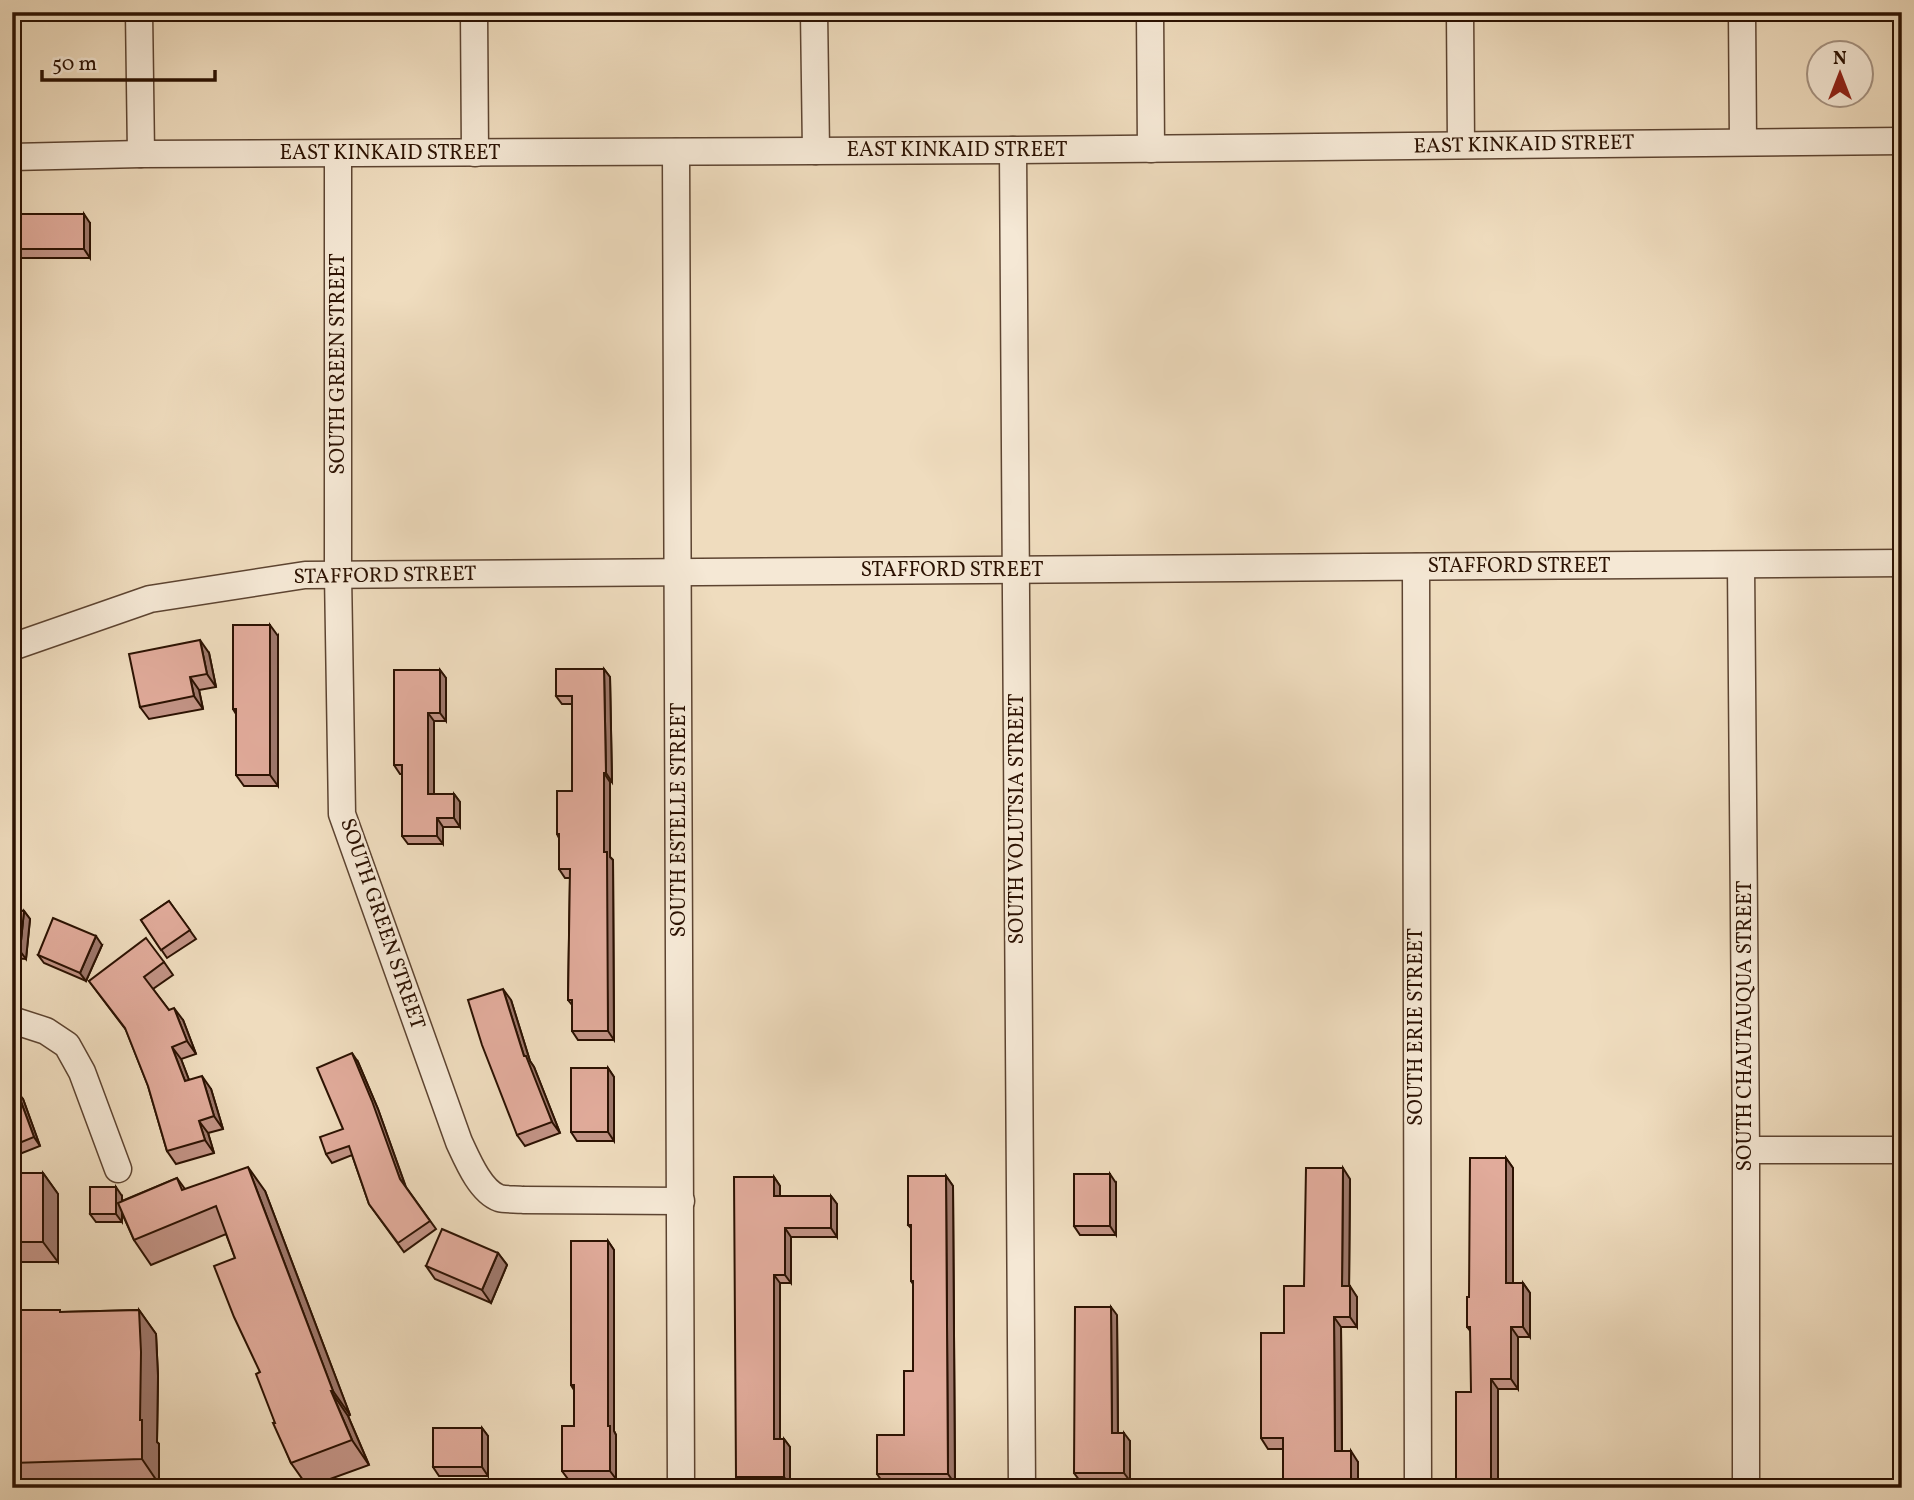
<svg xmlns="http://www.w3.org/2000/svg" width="1914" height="1500" viewBox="0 0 1914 1500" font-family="Vollkorn,serif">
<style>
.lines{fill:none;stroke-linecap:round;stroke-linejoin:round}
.minor-casing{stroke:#5d4431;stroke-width:29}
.minor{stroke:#f5e8d5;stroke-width:26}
.wall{fill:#c29385;stroke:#2c1202;stroke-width:2}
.shaded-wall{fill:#9e786c;stroke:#2c1202;stroke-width:2}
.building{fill:#e1ab9b;stroke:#2c1202;stroke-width:2}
.labels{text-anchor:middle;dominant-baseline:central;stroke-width:5;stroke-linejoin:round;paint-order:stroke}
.street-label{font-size:21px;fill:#2c1202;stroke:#f5e8d5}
</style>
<rect width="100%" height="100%" fill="#efdcbe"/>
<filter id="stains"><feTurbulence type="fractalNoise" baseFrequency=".00286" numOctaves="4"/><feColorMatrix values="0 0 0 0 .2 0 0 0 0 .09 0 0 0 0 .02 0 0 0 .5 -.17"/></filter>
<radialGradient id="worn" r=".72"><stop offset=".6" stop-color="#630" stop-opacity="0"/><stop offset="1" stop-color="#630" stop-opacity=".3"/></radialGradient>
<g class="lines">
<defs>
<g id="minor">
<polyline points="139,12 141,154"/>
<polyline points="474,12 475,153"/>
<polyline points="814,12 816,151"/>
<polyline points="1150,12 1151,149"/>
<polyline points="1460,12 1461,145"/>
<polyline points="1742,12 1743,142"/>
<polyline points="1013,150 1022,1488"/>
<polyline points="676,152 681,1488"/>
<path d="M 338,154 L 338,574 L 342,814 L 459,1142 C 467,1159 480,1191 499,1198 C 506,1200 516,1199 523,1200 L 681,1201"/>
<polyline points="12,157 141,154 1013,150 1902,141"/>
<polyline points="1741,565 1746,1150 1746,1488"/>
<polyline points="1416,567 1418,1488"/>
<polyline points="12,647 150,599 305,575 1902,563"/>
<polyline points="12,1020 46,1031 67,1045 82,1072 118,1169"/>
<polyline points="1746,1150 1902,1150"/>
</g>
</defs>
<use href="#minor" class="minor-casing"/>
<use href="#minor" class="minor"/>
</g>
<g class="wall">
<polygon points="12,214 90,223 90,258 19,258 19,284 12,284"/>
<polygon points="278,636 278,786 244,786 236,775 236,714 233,709"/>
<polygon points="209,653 216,687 199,690 203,709 149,719 140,707"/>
<polygon points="604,669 610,677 612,782 610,782 610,857 613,860 614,1040 578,1040 572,1031 572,1005 568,1000 570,878 565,878 559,869 559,838 557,834 572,791 572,704 562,704 556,696"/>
<polygon points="440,670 446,678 446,721 434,721 434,794 454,794 460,802 460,827 443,827 443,844 408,844 402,836 402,774 400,774 394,765"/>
<polygon points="169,901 196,939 167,958 141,920"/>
<polygon points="12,910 24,911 30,919 26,959 12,958"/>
<polygon points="102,945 86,981 44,963 38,955"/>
<polygon points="164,962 173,975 153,989 169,1010 183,1020 196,1054 181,1059 189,1080 211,1089 223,1129 208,1133 214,1153 176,1164 167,1151 148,1086 126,1030 89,981"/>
<polygon points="511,1000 530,1061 534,1067 560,1133 525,1146 517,1135"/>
<polygon points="358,1062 378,1109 406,1187 436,1229 404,1252 369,1204 352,1155 332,1163 326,1154 343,1129"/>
<polygon points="608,1068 614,1077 614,1141 577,1141 571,1132"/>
<polygon points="12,1092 23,1099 40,1146 12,1157"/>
<polygon points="1506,1158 1513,1168 1513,1283 1523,1283 1530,1293 1530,1337 1518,1337 1518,1389 1498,1389 1498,1488 1471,1392 1471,1332 1467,1327 1469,1297"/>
<polygon points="12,1173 43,1173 58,1194 58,1262 17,1262 15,1259 12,1259"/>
<polygon points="946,1176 953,1186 955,1484 884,1484 877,1474 904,1435 913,1371 913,1284 911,1281 911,1228 908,1225"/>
<polygon points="774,1177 780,1186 780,1196 831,1196 837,1204 837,1237 791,1237 791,1283 780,1283 780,1439 784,1439 790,1447 790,1486 742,1486 736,1477"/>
<polygon points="177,1178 185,1189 265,1191 350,1415 348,1416 369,1465 308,1487 291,1463 275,1423 260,1372 235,1258 226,1234 151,1265 134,1240 122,1213 122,1222 96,1222 90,1214 122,1196 122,1201"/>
<polygon points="1350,1179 1349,1286 1357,1297 1357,1327 1341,1327 1342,1451 1358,1462 1358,1488 1286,1488 1283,1483 1283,1449 1268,1449 1261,1438 1284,1333"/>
<polygon points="1116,1183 1116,1235 1080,1235 1074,1226"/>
<polygon points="608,1241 614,1250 614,1431 616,1435 616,1479 568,1479 562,1471 574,1426 574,1390 571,1385"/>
<polygon points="498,1253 507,1265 491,1303 435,1279 426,1266"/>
<polygon points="12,1310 61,1312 139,1310 156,1334 158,1376 157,1442 159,1444 159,1484 12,1487"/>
<polygon points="1117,1315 1118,1433 1130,1441 1130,1481 1080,1481 1074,1473"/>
<polygon points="482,1428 488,1436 488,1476 439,1476 433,1467"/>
</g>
<g class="shaded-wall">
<polygon points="84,214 90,223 90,258 84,249"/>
<polygon points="13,249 19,258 19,284 13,275"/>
<polygon points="270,625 278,636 278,786 270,775"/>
<polygon points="200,640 209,653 216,687 207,674"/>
<polygon points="604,669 610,677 612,782 606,773"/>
<polygon points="440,670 446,678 446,721 440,713"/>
<polygon points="190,677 199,690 203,709 194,696"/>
<polygon points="428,713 434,721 434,802 428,794"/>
<polygon points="604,773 610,782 610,857 613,860 614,1040 608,1031 604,852"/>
<polygon points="454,794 460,802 460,827 454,818"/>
<polygon points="437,818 443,827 443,844 437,836"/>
<polygon points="24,911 30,919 26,959 20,951"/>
<polygon points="96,936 102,945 86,981 80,973"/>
<polygon points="503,989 511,1000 530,1061 534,1067 560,1133 552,1122 524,1056"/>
<polygon points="174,1008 183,1020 196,1054 187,1041"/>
<polygon points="172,1047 181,1059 194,1093 185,1081"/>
<polygon points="352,1053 358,1062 378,1109 406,1188 400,1179"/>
<polygon points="608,1068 614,1077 614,1141 608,1132"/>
<polygon points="202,1076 211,1089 223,1129 214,1116"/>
<polygon points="17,1091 23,1099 40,1146 34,1137"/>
<polygon points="199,1121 208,1133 214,1153 205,1140"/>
<polygon points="1506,1158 1513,1168 1513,1293 1506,1283"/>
<polygon points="248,1167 265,1191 350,1415 333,1391"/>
<polygon points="1343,1168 1350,1179 1349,1297 1342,1286"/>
<polygon points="43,1173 58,1194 58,1262 43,1242"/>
<polygon points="1110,1174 1116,1183 1116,1235 1110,1226"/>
<polygon points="946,1176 953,1186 955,1484 948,1474"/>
<polygon points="774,1177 780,1186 780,1204 774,1196"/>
<polygon points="116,1187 122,1196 122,1222 116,1214"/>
<polygon points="831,1196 837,1204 837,1237 831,1228"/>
<polygon points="785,1228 791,1237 791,1283 785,1275"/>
<polygon points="608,1241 614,1250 614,1431 616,1435 616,1479 610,1471 608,1426"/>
<polygon points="498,1253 507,1265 491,1303 482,1290"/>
<polygon points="774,1275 780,1283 780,1447 774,1439"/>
<polygon points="1523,1283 1530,1293 1530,1337 1523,1327"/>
<polygon points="1350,1286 1357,1297 1357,1327 1350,1317"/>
<polygon points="1111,1307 1117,1315 1118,1441 1112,1433"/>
<polygon points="139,1310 156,1334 158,1376 157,1442 159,1444 159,1484 142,1459 140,1420"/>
<polygon points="1334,1317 1341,1327 1342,1462 1335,1451"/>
<polygon points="1511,1327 1518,1337 1518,1389 1511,1379"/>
<polygon points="1491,1379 1498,1389 1498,1488 1491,1488"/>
<polygon points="331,1391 348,1416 369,1465 352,1440"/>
<polygon points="482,1428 488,1436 488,1476 482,1467"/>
<polygon points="1124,1433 1130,1441 1130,1481 1124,1473"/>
<polygon points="784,1439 790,1447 790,1486 784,1477"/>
<polygon points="1351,1451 1358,1462 1358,1488 1354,1488 1351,1483"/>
</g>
<g class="building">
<polygon points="12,214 84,214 84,249 13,249 13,275 12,275"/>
<polygon points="233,625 270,625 270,775 236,775 236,709 233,709"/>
<polygon points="200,640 207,674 190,677 194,696 140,707 129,654"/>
<polygon points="556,669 604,669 606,773 604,773 604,852 607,852 608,1031 572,1031 572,1000 568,1000 570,869 559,869 559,834 557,834 557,791 572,791 572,696 556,696"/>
<polygon points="394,670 440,670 440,713 428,713 428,794 454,794 454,818 437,818 437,836 402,836 402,765 394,765"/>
<polygon points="169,901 190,930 161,950 141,920"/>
<polygon points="12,910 24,911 20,951 12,950"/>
<polygon points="53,918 96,936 80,973 38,955"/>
<polygon points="146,938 164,962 144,977 169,1010 174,1008 187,1041 172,1047 185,1081 202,1076 214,1116 199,1121 205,1140 167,1151 148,1086 125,1028 89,981"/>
<polygon points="503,989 524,1056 526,1056 552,1122 517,1135 482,1045 468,1000"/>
<polygon points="352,1053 372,1101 400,1179 430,1221 398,1243 369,1204 349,1146 326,1154 320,1137 343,1129 317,1068"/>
<rect x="571" y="1068" width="37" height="64"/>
<polygon points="17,1091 34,1137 12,1146 12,1092"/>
<polygon points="1470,1158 1506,1158 1506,1283 1523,1283 1523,1327 1511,1327 1511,1379 1491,1379 1491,1488 1456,1488 1456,1392 1471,1392 1470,1327 1467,1327 1467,1297 1469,1297"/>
<polygon points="248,1167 333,1391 331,1391 352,1440 291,1463 273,1423 275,1423 256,1374 260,1372 234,1317 214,1266 235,1258 216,1206 134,1240 118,1203 177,1178 182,1190"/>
<polygon points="1306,1168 1343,1168 1342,1286 1350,1286 1350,1317 1334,1317 1335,1451 1351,1451 1351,1483 1283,1483 1283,1438 1261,1438 1261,1333 1284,1333 1284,1286 1304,1286"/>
<rect x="12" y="1173" width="31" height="69"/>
<rect x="1074" y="1174" width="36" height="52"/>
<polygon points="908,1176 946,1176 948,1474 877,1474 877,1435 904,1435 904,1371 913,1371 913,1281 911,1281 911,1225 908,1225"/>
<polygon points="734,1177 774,1177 774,1196 831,1196 831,1228 785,1228 785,1275 774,1275 774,1439 784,1439 784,1477 736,1477"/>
<rect x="90" y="1187" width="26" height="27"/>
<polygon points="442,1229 498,1253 482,1290 426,1266"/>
<polygon points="571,1241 608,1241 608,1426 610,1426 610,1471 562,1471 562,1426 574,1426 574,1385 571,1385"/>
<polygon points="1075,1307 1111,1307 1112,1433 1124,1433 1124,1473 1074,1473"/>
<polygon points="12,1310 60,1310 60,1312 139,1310 141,1352 140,1420 142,1420 142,1459 12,1463"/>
<rect x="433" y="1428" width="49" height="39"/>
</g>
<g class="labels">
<g class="street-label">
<text transform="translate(1524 145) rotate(-1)">EAST KINKAID STREET</text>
<text x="957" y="150">EAST KINKAID STREET</text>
<text x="390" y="153">EAST KINKAID STREET</text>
<text transform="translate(338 364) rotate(-90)">SOUTH GREEN STREET</text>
<text x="1519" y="566">STAFFORD STREET</text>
<text x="952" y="570">STAFFORD STREET</text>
<text transform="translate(385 576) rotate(-1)">STAFFORD STREET</text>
<text transform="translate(1017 819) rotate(-90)">SOUTH VOLUTSIA STREET</text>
<text transform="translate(679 820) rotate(-90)">SOUTH ESTELLE STREET</text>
<text transform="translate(382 924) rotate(71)">SOUTH GREEN STREET</text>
<text transform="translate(1745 1026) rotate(-90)">SOUTH CHAUTAUQUA STREET</text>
<text transform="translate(1416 1027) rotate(-90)">SOUTH ERIE STREET</text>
</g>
</g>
<rect width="1914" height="1500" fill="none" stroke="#efdcbe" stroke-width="42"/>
<rect x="14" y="14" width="1886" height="1472" fill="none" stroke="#2c1202" stroke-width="3.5"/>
<rect x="21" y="21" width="1872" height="1458" fill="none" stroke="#2c1202" stroke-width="2"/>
<g transform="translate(1840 74)"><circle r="33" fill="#f5e8d5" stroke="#a59281" stroke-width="2"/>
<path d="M0-5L12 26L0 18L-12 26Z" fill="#8f2418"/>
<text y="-10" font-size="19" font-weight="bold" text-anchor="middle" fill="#2c1202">N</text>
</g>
<path d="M42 70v10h173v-10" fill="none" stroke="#2c1202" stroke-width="3.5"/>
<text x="52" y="70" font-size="21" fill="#2c1202" stroke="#f5e8d5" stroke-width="5" paint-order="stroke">50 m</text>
<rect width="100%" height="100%" filter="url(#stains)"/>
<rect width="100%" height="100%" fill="url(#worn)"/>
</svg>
